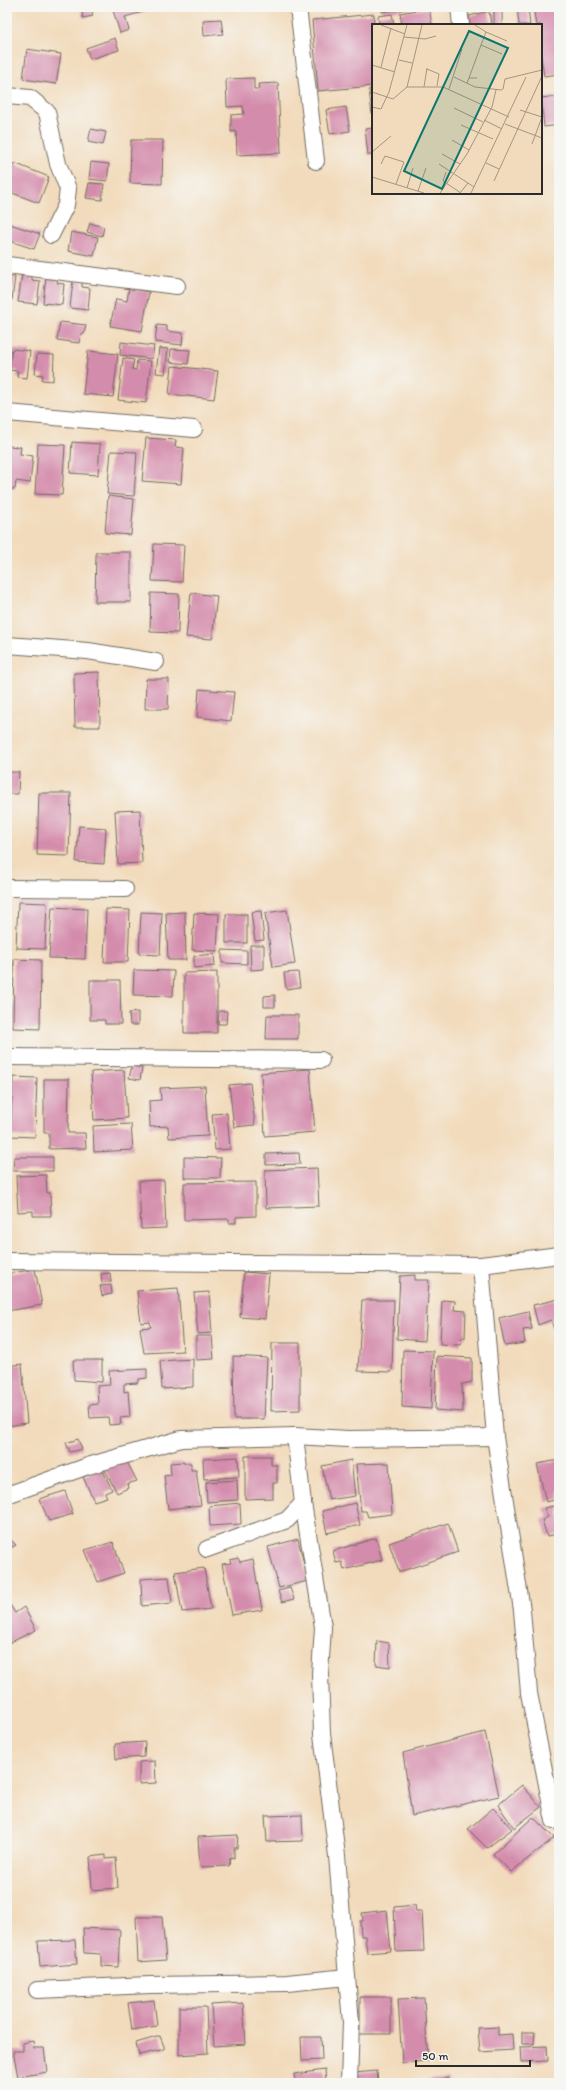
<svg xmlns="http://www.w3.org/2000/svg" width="566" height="2090" viewBox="0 0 566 2090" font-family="Itim,sans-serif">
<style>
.building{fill:#d48cac}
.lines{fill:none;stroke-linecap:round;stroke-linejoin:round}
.street-casing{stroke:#71695e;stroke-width:18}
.street{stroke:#fff;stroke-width:16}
.inset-road{fill:none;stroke:#a29582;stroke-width:1}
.view{fill:#0f766e;fill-opacity:0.15;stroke:#0f766e;stroke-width:2}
.inset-edge{fill:none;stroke:#2b2b2b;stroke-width:2}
</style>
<rect width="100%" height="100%" fill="#f6f6f2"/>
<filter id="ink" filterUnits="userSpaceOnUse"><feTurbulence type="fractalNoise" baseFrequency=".025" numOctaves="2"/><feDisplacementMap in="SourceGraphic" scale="8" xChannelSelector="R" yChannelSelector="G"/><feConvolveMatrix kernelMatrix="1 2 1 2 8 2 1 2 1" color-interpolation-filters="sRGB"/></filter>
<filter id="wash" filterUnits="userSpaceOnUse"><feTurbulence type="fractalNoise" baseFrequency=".012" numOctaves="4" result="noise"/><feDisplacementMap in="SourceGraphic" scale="16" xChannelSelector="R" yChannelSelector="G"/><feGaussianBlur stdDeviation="0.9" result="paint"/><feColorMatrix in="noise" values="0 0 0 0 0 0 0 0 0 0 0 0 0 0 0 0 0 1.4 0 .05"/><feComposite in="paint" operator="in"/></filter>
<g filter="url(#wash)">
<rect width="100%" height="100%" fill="#f2dbbc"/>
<g id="blocks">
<g class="building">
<polygon points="81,7 91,7 93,16 83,18"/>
<polygon points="112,7 145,7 146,11 125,17 129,30 120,33"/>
<polygon points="381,7 413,7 413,8 382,12"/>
<rect x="494" y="7" width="8" height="18"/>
<polygon points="517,7 528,7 530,25 519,25"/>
<polygon points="533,7 559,7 559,74 544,76 541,56 541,25 536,25"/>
<polygon points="429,8 432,25 402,25 400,13"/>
<polygon points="489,11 491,25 470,25 469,16"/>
<polygon points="374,14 373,86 318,91 312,20"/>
<polygon points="392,14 394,24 379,25 378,16"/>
<polygon points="221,19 223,34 204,36 203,20"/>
<polygon points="115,38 119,50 90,59 86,48"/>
<polygon points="27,49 61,54 56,84 23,79"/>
<polygon points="254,78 254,89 259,89 258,84 278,83 281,153 237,155 236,131 231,132 231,115 244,114 243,106 227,107 226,79"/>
<polygon points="369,89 373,89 373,115 372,115"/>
<polygon points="559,96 559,125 544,127 541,98"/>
<polygon points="346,107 350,131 330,134 326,110"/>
<polygon points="373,128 373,155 368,155 365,129"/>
<polygon points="91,129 106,132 103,145 88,142"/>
<polygon points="131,140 163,140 162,184 130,183"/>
<polygon points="91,162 109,164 107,181 89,179"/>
<polygon points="14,163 49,177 39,203 7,191 7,181"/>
<polygon points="89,183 104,184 102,200 86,198"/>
<polygon points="7,223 40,234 34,249 7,240"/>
<polygon points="90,223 104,227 102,236 87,232"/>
<polygon points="71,232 98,237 94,256 68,251"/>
<polygon points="22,274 32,275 32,280 40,281 37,304 18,302"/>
<polygon points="7,276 15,277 12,300 7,299"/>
<polygon points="46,277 58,278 57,283 64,284 62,305 43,303"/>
<polygon points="73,281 82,281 82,287 90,288 88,310 70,308"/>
<polygon points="129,288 149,292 142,331 110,326 116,299 127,301"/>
<polygon points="60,322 86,325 84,334 81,334 79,343 57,340"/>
<polygon points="157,325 167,326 167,331 183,333 182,345 155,342"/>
<polygon points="121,342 154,346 152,359 120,355"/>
<polygon points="159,348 168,349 165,374 156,373"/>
<polygon points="12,349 30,351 27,378 17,377 18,371 9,370"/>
<polygon points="171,349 190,350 188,364 170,362"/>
<polygon points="88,351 118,354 113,397 83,394"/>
<polygon points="37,354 54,355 53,381 42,380 43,375 35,374"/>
<polygon points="123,358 134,360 132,369 136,370 137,360 151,361 146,403 118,400"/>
<polygon points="172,366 218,371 214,399 169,394"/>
<polygon points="146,438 176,440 175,447 184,448 181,484 142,481"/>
<polygon points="72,442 100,444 98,475 70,473"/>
<polygon points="38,444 65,445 62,495 35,494"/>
<polygon points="7,446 21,447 20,454 33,456 30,483 16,481 15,489 7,489"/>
<polygon points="111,451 137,452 134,496 107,494"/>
<polygon points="108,496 134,499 131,535 105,533"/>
<polygon points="154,544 184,545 182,582 152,581"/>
<polygon points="96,552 131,552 131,602 95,602"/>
<polygon points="151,593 179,594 178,633 150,632"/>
<polygon points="191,593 217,596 212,639 186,637"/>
<polygon points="99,672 100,727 75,727 74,673"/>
<polygon points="146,679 169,679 168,709 145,709"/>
<polygon points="199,689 234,692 231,721 197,717"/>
<polygon points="7,772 19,772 18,794 7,794"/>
<polygon points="39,793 71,793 69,856 37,855"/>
<polygon points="140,810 142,863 118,864 115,811"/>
<polygon points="79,826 106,828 104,864 76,862"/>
<polygon points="7,834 9,856 7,856"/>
<polygon points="18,902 47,903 45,949 16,948"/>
<polygon points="52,907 87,909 85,959 49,958"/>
<polygon points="106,909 130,910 128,962 104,962"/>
<polygon points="287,910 295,964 273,967 265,913"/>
<polygon points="261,911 264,940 255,941 251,912"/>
<polygon points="141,912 162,913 160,955 139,954"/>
<polygon points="185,912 186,960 168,960 166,913"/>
<polygon points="194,913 219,914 217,951 192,950"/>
<rect x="226" y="914" width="21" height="29"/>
<polygon points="250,945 264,945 264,969 251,970"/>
<polygon points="222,950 247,951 247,964 222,963"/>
<polygon points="214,954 215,966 194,968 194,956"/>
<polygon points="14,959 41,960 40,1029 13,1028"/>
<polygon points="10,960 11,971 7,971 7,961"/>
<polygon points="134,970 174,971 173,996 133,995"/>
<polygon points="217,972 217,1033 184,1033 184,973"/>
<polygon points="298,972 300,987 286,989 284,973"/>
<polygon points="90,980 120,980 121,1024 105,1024 105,1020 90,1020"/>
<polygon points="275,995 275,1007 264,1007 264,996"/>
<polygon points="219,1011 227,1011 226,1024 218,1024"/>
<polygon points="138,1012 138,1025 130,1025 129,1013"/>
<polygon points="267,1015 298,1015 298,1039 266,1039"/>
<polygon points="132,1066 142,1068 140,1080 129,1078"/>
<polygon points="310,1069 315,1132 265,1136 261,1073"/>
<polygon points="124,1070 127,1118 94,1120 91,1072"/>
<polygon points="13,1077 37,1078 35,1137 10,1136"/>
<polygon points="44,1079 69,1079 68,1133 85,1133 86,1148 49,1149 49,1133 44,1133"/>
<polygon points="250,1083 255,1125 234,1127 229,1085"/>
<polygon points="205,1086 208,1136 169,1138 168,1126 150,1127 149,1101 161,1100 160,1088"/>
<polygon points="227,1113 230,1149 215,1150 212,1114"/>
<polygon points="131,1124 133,1150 94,1152 93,1126"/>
<polygon points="299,1153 300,1164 266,1165 266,1154"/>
<polygon points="14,1157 53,1157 53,1171 13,1171"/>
<polygon points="184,1157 221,1158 220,1178 184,1178"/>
<polygon points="317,1168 319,1206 266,1208 265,1170"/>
<polygon points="46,1175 47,1193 50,1193 51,1216 33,1216 33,1211 18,1212 16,1176"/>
<polygon points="164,1180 166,1228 141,1229 139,1181"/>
<polygon points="256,1182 256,1216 236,1217 236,1223 229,1223 229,1219 184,1220 184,1183"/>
<polygon points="35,1269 42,1305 7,1311 7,1274"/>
<polygon points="244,1272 269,1274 265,1319 240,1317"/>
<polygon points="110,1273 111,1282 102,1283 101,1274"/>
<polygon points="415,1275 415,1280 429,1280 425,1341 397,1339 400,1276"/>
<polygon points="111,1285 112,1294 102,1296 100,1286"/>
<polygon points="178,1288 183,1351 144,1353 140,1328 151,1327 150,1322 141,1323 137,1291"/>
<polygon points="209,1292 212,1333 198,1334 194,1293"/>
<polygon points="559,1299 559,1338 557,1338 551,1320 538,1325 533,1305"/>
<polygon points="362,1300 394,1300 392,1372 358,1371"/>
<polygon points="442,1300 455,1301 454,1310 466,1311 465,1338 461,1338 460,1345 440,1344"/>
<polygon points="528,1311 532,1329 523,1330 525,1343 505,1346 499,1318"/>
<polygon points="196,1336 212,1336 214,1359 196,1360"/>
<polygon points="272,1343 300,1343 300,1410 271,1411"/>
<polygon points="403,1350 433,1351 431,1409 402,1407"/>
<polygon points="233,1356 267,1358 264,1419 234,1419"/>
<polygon points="437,1356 472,1358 472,1382 462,1384 463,1412 435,1410"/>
<polygon points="193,1359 193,1387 162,1389 160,1361"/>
<polygon points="73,1360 102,1360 102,1382 74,1380"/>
<polygon points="22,1364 27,1423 7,1426 7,1366"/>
<polygon points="147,1369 147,1378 139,1379 137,1383 124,1384 124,1392 128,1391 130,1417 120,1418 121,1424 109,1425 108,1417 90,1418 89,1405 98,1404 97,1386 110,1385 109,1371"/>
<polygon points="78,1439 82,1449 70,1452 66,1443"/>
<polygon points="245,1456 271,1456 271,1465 277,1465 277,1483 273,1483 273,1498 245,1499"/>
<polygon points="238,1457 239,1477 204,1479 203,1459"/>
<polygon points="126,1460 137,1481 127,1484 128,1488 117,1493 105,1470"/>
<polygon points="351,1460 355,1496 329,1500 322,1466"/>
<polygon points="559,1460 559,1499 546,1502 537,1464"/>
<polygon points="183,1462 183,1463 191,1463 191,1470 196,1470 201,1505 168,1509 164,1476 171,1475 170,1463"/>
<polygon points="389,1463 392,1514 368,1517 366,1511 361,1511 356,1464"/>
<polygon points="101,1466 112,1490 105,1493 107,1497 94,1501 83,1477 93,1473 91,1469"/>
<polygon points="237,1480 238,1500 207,1502 206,1482"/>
<polygon points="65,1491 73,1514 49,1521 39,1499"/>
<polygon points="240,1503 241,1524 210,1526 209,1506"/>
<polygon points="355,1503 360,1525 327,1533 322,1511"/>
<polygon points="559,1505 559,1534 547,1536 542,1520 548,1517 544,1508"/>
<polygon points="448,1523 458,1552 399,1572 389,1543"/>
<polygon points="7,1536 16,1545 7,1550"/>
<polygon points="376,1538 382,1560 344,1570 342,1562 336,1563 333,1551"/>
<polygon points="298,1539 308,1581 279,1588 268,1547"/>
<polygon points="113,1542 124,1573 98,1582 85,1550"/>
<polygon points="238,1558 240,1562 253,1559 262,1610 232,1615 222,1564 231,1563 230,1560"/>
<polygon points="204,1568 211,1609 182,1612 175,1572"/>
<polygon points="169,1577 172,1603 142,1606 141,1579"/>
<polygon points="290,1588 294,1599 282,1602 278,1591"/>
<polygon points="7,1600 15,1613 24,1607 36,1630 7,1644"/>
<polygon points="377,1641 389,1643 390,1667 376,1665"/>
<polygon points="485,1732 499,1796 412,1816 403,1753"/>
<polygon points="145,1742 144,1757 116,1759 115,1744"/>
<polygon points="155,1761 156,1783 139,1784 139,1762"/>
<polygon points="522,1785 541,1807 514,1828 498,1805"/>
<polygon points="493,1808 512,1829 487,1848 468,1829"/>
<polygon points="302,1815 303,1841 267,1842 265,1816"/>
<polygon points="533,1817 554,1838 511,1872 493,1854"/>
<polygon points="238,1835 237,1848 234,1848 234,1858 230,1857 229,1866 200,1867 198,1837"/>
<polygon points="106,1855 106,1859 116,1858 118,1888 92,1890 90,1857"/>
<polygon points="415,1905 416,1911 422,1911 424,1951 396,1952 394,1907"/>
<polygon points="387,1910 391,1951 367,1953 365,1936 361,1936 360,1921 363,1921 362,1913"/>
<polygon points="136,1917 162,1917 166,1960 138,1962"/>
<polygon points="83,1928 120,1930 118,1967 101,1966 101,1954 84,1953"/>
<polygon points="75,1940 77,1964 40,1967 38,1941"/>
<rect x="360" y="1997" width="31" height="37"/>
<polygon points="424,1998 428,2061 402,2063 398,1999"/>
<polygon points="154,2000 157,2026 132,2030 128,2003"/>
<polygon points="243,2003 246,2044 214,2046 211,2005"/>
<polygon points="179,2007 206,2007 208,2053 179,2055"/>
<polygon points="498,2027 498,2035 512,2034 513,2050 480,2052 478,2028"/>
<polygon points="522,2032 535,2032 534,2044 522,2044"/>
<polygon points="160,2036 165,2049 139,2055 136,2043"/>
<polygon points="301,2037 321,2037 322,2060 302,2061"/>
<polygon points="33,2041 34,2048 44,2048 47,2072 18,2077 13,2051 23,2051 23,2043"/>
<polygon points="547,2046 548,2061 521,2062 520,2047"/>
<polygon points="325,2070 326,2083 295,2083 294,2074"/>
<polygon points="377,2071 378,2083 355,2083 354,2073"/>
<polygon points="448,2078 448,2083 429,2083 429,2080"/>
</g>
</g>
</g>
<g filter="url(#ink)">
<use href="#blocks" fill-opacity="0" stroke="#71695e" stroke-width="1"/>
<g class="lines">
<defs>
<g id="street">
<polyline points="298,7 316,161"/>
<polyline points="459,7 461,25"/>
<polyline points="7,96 30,98 47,112 58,164 68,189 66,205 51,235"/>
<polyline points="7,265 177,286"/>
<polyline points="7,413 194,429"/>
<polyline points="7,645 88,651 156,662"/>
<polyline points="7,888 125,889"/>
<polyline points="7,1057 321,1060"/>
<polyline points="7,1261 481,1265 559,1255"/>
<polyline points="481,1265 495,1437 522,1610 529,1693 554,1821"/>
<polyline points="7,1495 88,1466 181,1439 295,1436 348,1439 495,1437"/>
<polyline points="303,1503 323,1627 320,1674 322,1734 337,1856 347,1977"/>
<polyline points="207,1549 287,1520 303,1503 295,1436"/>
<polyline points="37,1990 150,1985 287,1983 347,1977 351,2022 349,2083"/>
</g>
</defs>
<use href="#street" class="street-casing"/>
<use href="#street" class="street"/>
</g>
</g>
<g transform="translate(372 24)">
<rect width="170" height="170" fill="#f2dbbc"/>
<path class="inset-road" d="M 9,1 L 33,10M 103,1 L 114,8 L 109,21 L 130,30M 114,8 L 135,17M 32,13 L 53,15 L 64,12M 27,36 L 40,39M 0,41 L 23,48M 9,43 L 19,4M 55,45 L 67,50 L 65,62M 82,53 L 103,63 L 129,66 L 131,65 L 133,55 L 170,46M 97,54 L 109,21M 95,59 L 97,54 L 105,54M 35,63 L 71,63 L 137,93M 52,63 L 55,44M 77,65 L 90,25M 0,68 L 21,75 L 35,63 L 50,1M 0,83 L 9,85 L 17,68 L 35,1M 82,84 L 111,98M 148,86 L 170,93M 112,96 L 130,105M 133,100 L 170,114M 89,101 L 121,115M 80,116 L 97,126M 160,120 L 170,93M 0,128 L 19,112M 70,130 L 88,140M 114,139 L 127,145M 9,140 L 13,132 L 32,138 L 24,160M 67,140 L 102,163M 74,148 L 71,157 L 89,169M 0,153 L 52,169M 122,157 L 170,52M 35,164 L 41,144M 46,167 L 54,144M 68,169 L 95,130 L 120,83 L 124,66M 88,169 L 96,159M 99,169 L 154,53"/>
<path class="view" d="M 97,7 L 136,24 L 70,165 L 32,147 Z"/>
<rect width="170" height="170" class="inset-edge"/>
</g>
<rect width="566" height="2090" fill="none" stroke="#f6f6f2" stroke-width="24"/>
<path d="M416 2060v6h114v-6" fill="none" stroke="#2b2b2b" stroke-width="2"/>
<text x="422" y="2060" font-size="12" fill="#2b2b2b" stroke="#f6f6f2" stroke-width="3" paint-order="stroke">50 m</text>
</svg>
